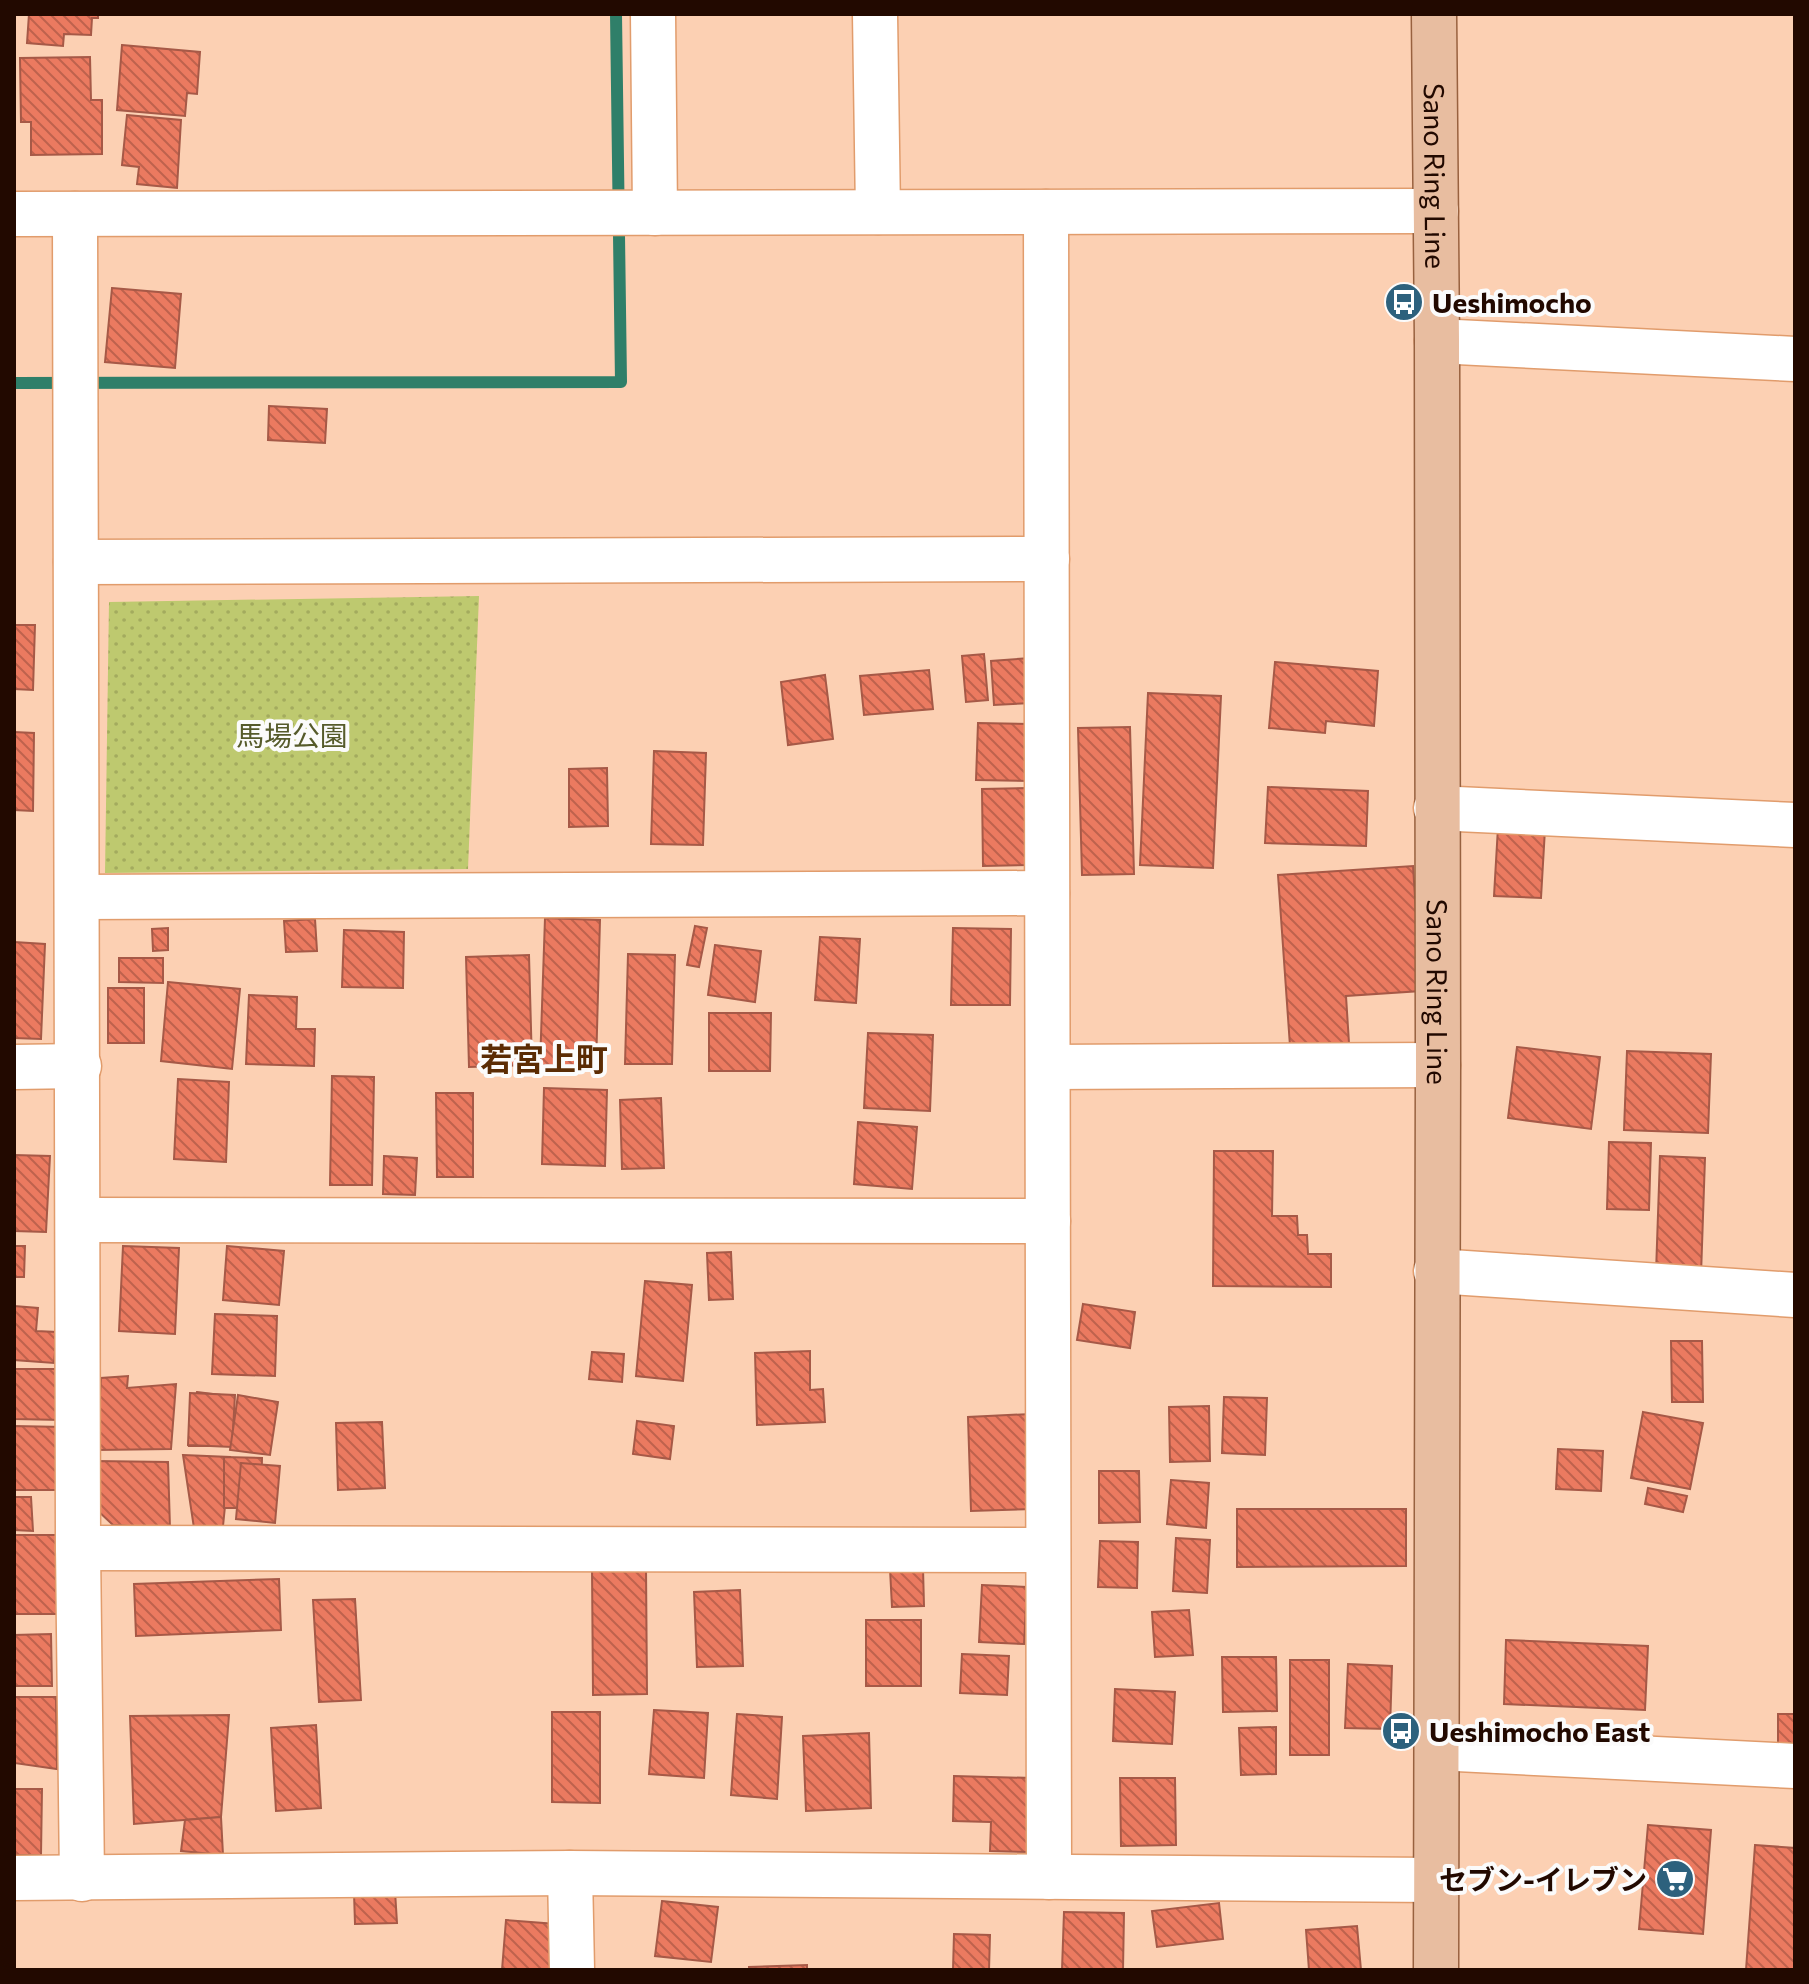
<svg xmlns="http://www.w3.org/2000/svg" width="1809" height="1984" viewBox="0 0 1809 1984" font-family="Commissioner,'Noto Sans JP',sans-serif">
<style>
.park{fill:url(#park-dots)}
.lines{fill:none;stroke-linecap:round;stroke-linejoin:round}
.stream{stroke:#2f7f69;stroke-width:12}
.building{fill:url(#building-back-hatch);stroke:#a65947;stroke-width:2}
.minor-casing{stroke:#e19c6c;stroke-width:47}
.major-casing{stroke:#98613f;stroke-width:47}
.minor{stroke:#fff;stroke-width:44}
.major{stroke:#e8bda0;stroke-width:44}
.labels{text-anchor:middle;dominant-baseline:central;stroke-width:8;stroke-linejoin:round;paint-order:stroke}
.street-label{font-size:28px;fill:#220900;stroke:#fbfbfb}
.poi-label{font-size:28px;font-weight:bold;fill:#220900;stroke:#fbfbfb;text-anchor:start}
.park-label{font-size:28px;fill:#565b2b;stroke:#fbfbfb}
.quarter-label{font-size:32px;font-weight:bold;fill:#5b2c04;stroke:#fbfbfb}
</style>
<defs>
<pattern id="park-dots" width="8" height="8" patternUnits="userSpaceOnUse" patternTransform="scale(2)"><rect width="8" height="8" fill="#bec96f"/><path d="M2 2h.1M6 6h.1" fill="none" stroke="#a3ab5e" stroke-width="1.8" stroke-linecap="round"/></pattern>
<pattern id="building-back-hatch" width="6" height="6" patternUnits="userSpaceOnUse" patternTransform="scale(2)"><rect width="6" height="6" fill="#eb7a60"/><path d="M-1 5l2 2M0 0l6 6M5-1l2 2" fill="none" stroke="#be624d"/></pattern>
</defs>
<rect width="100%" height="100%" fill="#fcd0b3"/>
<polygon class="park" points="479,596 468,869 105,873 109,602"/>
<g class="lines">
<polyline class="stream" points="14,383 621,382 616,14"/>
</g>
<g class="building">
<polygon points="29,14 98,14 98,18 92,18 91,35 64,34 63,46 27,43"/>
<polygon points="122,45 200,52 197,94 187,93 185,116 117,110"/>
<polygon points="90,57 91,100 102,100 102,154 31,155 31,122 21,122 20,58"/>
<polygon points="127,115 181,120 177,188 137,184 139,167 122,165"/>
<polygon points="112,288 181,294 175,368 105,362"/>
<polygon points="269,406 327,409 325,443 268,440"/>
<polygon points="14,625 35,625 33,690 14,689"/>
<polygon points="984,654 988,700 966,702 962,656"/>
<polygon points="1030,658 1032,703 994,705 991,661"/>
<polygon points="1275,662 1378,671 1374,726 1326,721 1325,733 1269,728"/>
<polygon points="929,670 933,709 864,715 860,676"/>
<polygon points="825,675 833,739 788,745 781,682"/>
<polygon points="1148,693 1221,696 1213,868 1140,865"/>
<polygon points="978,723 1031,724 1029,781 976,780"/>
<polygon points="1130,727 1134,874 1082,875 1078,728"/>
<polygon points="14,732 34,733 33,811 14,810"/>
<polygon points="654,751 706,753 703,845 651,844"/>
<polygon points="607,768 608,826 569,827 569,769"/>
<polygon points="1268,787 1368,791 1366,846 1265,843"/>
<polygon points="1028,788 1029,865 983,866 982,789"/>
<polygon points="1498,827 1545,829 1541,898 1494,896"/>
<polygon points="1413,866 1421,991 1346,996 1349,1043 1290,1046 1278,875"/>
<polygon points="545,918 600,920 596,1067 540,1065"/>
<polygon points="315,919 317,951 286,952 284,921"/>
<polygon points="695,926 707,928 699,967 687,965"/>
<polygon points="168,928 168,950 153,951 152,929"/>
<polygon points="953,928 1011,929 1010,1005 951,1005"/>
<polygon points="344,930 404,932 403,988 342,987"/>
<polygon points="820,937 860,939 856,1003 815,1000"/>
<polygon points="14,942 45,944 41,1039 14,1038"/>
<polygon points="715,945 761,951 755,1002 708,995"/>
<polygon points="628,954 675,955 672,1064 625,1064"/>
<polygon points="529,955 532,1065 469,1067 466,957"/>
<polygon points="119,958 163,958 163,983 119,982"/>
<polygon points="168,982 240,989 232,1069 161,1061"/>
<rect x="108" y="988" width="36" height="55"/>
<polygon points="249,995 297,997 296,1029 315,1029 314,1066 246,1064"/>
<polygon points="709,1013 771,1013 770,1071 709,1071"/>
<polygon points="868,1033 933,1035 930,1111 864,1108"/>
<polygon points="1517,1047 1600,1057 1591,1129 1508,1118"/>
<polygon points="1627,1051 1711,1054 1708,1133 1624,1130"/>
<polygon points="332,1076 374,1077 372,1185 330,1185"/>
<polygon points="178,1079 229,1082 226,1162 174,1159"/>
<polygon points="544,1088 607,1090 605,1166 542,1164"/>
<polygon points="436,1093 473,1093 473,1177 437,1177"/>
<polygon points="661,1098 664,1168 622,1169 620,1100"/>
<polygon points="858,1122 917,1127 912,1189 854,1184"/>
<polygon points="1609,1142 1651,1143 1649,1210 1607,1209"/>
<polygon points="1214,1151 1273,1151 1272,1216 1297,1216 1298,1235 1307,1235 1308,1254 1331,1254 1331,1287 1213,1286"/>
<polygon points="14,1155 50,1156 46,1232 14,1231"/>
<polygon points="384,1156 417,1158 415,1195 383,1194"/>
<polygon points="1660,1156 1705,1158 1701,1275 1656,1273"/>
<polygon points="14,1246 25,1246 24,1277 14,1277"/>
<polygon points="123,1246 179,1248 175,1334 119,1331"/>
<polygon points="227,1246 284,1251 279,1305 223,1300"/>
<polygon points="731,1252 733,1299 709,1300 707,1253"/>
<polygon points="645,1281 692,1285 683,1381 636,1376"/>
<polygon points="1083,1304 1135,1312 1130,1348 1077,1340"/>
<polygon points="14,1306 38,1308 36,1331 57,1332 54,1363 14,1360"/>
<polygon points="215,1314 277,1316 275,1376 212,1374"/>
<polygon points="1671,1341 1702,1341 1703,1402 1672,1402"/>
<polygon points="810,1351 810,1390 823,1389 825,1422 757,1425 755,1353"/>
<polygon points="592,1352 624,1354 622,1382 589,1379"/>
<polygon points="14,1369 62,1369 62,1420 14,1419"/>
<polygon points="128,1376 127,1388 176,1384 171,1449 97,1450 101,1378"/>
<polygon points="197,1392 230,1396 223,1446 189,1446"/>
<polygon points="190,1393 235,1395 232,1447 188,1445"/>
<polygon points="238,1395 278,1402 270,1455 230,1450"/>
<polygon points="1224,1397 1267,1398 1265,1455 1222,1453"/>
<polygon points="1209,1406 1210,1461 1170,1462 1169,1407"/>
<polygon points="1643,1412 1703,1423 1690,1489 1631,1478"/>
<polygon points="1031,1414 1034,1509 971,1511 968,1417"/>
<polygon points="637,1421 674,1426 670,1459 633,1454"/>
<polygon points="382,1422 385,1488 338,1490 336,1423"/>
<polygon points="14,1426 64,1427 63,1490 14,1490"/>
<polygon points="1558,1449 1603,1451 1601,1491 1556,1489"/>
<polygon points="183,1455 230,1457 223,1526 194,1528"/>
<polygon points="224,1457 262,1458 261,1508 224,1508"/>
<polygon points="96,1461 168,1462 170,1528 113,1525 95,1508"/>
<polygon points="241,1463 280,1466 275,1523 236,1519"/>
<polygon points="1099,1471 1139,1471 1140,1522 1099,1523"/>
<polygon points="1171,1480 1209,1483 1206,1528 1167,1524"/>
<polygon points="1648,1488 1687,1496 1683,1512 1645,1504"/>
<polygon points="14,1497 31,1497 33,1531 14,1530"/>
<polygon points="1237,1509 1406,1509 1406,1566 1237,1567"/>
<polygon points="14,1535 59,1535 60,1614 14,1614"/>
<polygon points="1176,1538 1210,1540 1207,1593 1173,1591"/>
<polygon points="1100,1541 1138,1542 1137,1588 1098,1587"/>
<polygon points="592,1567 646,1567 647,1694 593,1695"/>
<polygon points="923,1568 924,1606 892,1607 890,1569"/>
<polygon points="279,1579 281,1630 136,1636 134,1584"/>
<polygon points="982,1585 1027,1587 1024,1644 979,1642"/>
<polygon points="740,1590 743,1666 697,1667 694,1592"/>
<polygon points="355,1599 361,1700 319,1702 313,1600"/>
<polygon points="1189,1610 1193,1655 1155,1657 1152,1612"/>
<rect x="866" y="1620" width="55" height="66"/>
<polygon points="51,1634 52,1686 14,1686 14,1635"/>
<polygon points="1506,1640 1648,1646 1645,1710 1504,1704"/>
<polygon points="962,1654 1009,1656 1007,1695 960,1693"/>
<polygon points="1222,1657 1276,1657 1277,1711 1223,1712"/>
<rect x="1290" y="1660" width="39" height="95"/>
<polygon points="1348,1664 1392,1666 1390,1729 1345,1728"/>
<polygon points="1115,1689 1175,1692 1172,1744 1113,1741"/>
<polygon points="14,1697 56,1697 57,1769 14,1763"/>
<polygon points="654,1710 708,1713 704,1778 649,1774"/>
<polygon points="552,1712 600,1712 600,1803 552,1802"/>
<polygon points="737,1714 782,1717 777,1799 731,1795"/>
<rect x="1778" y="1714" width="17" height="30"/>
<polygon points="229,1715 221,1817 134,1824 130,1716"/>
<polygon points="316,1725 321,1808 276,1811 271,1728"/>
<polygon points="1276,1727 1276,1774 1241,1775 1239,1728"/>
<polygon points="869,1733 871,1808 806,1811 803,1736"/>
<polygon points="954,1776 1032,1778 1030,1852 990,1851 991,1822 953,1821"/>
<polygon points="1120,1778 1175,1778 1176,1845 1121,1846"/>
<polygon points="14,1789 42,1789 41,1855 14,1855"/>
<polygon points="221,1817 223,1855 181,1851 185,1820"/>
<polygon points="1648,1825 1711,1830 1703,1934 1639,1929"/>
<polygon points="1755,1845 1795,1848 1795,1970 1746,1970"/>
<polygon points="395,1891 397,1923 355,1924 354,1893"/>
<polygon points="662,1901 718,1907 711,1962 655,1956"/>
<polygon points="1219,1903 1223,1939 1157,1947 1152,1911"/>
<polygon points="1064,1912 1124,1913 1123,1970 1062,1970"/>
<polygon points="506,1920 556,1924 553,1970 502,1970"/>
<polygon points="1357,1926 1361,1970 1309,1970 1306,1930"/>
<polygon points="954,1934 990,1935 989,1970 953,1970"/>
<polygon points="807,1965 807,1970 749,1970 749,1967"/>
</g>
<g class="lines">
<defs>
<g id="minor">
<polyline points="653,14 655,213"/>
<polyline points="875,14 878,212"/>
<polyline points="1046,212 1049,1877"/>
<polyline points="14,214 1436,211"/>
<polyline points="75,214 78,1548 82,1879"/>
<polyline points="1437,341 1795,359"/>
<polyline points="76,562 1047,559"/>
<polyline points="1436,808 1795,825"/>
<polyline points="78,897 1047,893"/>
<polyline points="14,1067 79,1066"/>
<polyline points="1049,1067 1438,1065"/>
<polyline points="79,1220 1048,1221"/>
<polyline points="1436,1271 1795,1295"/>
<polyline points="78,1548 1048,1550"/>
<polyline points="1437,1748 1795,1766"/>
<polyline points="570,1873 572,1970"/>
<polyline points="14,1878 570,1873 1435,1880"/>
</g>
<g id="major">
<path id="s1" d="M 1434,14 L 1437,341 L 1438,1065 L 1436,1970"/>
</g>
</defs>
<use href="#minor" class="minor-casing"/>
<use href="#major" class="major-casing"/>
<use href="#minor" class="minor"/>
<use href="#major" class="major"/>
</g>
<defs>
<symbol id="bus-disc" viewBox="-11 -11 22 22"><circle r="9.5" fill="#2d617d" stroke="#fbfbfb"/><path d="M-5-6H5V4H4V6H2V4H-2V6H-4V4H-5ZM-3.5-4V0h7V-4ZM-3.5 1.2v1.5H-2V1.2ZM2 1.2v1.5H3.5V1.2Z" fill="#fff"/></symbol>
<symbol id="supermarket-disc" viewBox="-11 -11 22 22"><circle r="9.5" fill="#2d617d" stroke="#fbfbfb"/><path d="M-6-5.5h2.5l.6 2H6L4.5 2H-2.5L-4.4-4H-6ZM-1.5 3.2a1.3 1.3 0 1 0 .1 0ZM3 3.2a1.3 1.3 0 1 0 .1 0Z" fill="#fff"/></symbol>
</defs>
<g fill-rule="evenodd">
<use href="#bus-disc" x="1382" y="280" width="44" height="44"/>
<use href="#bus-disc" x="1379" y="1709" width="44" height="44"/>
<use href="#supermarket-disc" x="1653" y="1857" width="44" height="44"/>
</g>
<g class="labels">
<g class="street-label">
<text stroke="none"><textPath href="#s1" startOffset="162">Sano Ring Line</textPath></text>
<text stroke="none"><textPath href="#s1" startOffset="978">Sano Ring Line</textPath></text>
</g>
<g class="poi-label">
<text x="1432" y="302">Ueshimocho</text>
<text x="1429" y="1731">Ueshimocho East</text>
<text x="1647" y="1879" text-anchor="end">セブン-イレブン</text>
</g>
<g class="park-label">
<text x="292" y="735">馬場公園</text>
</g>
<g class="quarter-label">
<text x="544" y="1058">若宮上町</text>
</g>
</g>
<rect width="1809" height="1984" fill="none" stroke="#220900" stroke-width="32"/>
</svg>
